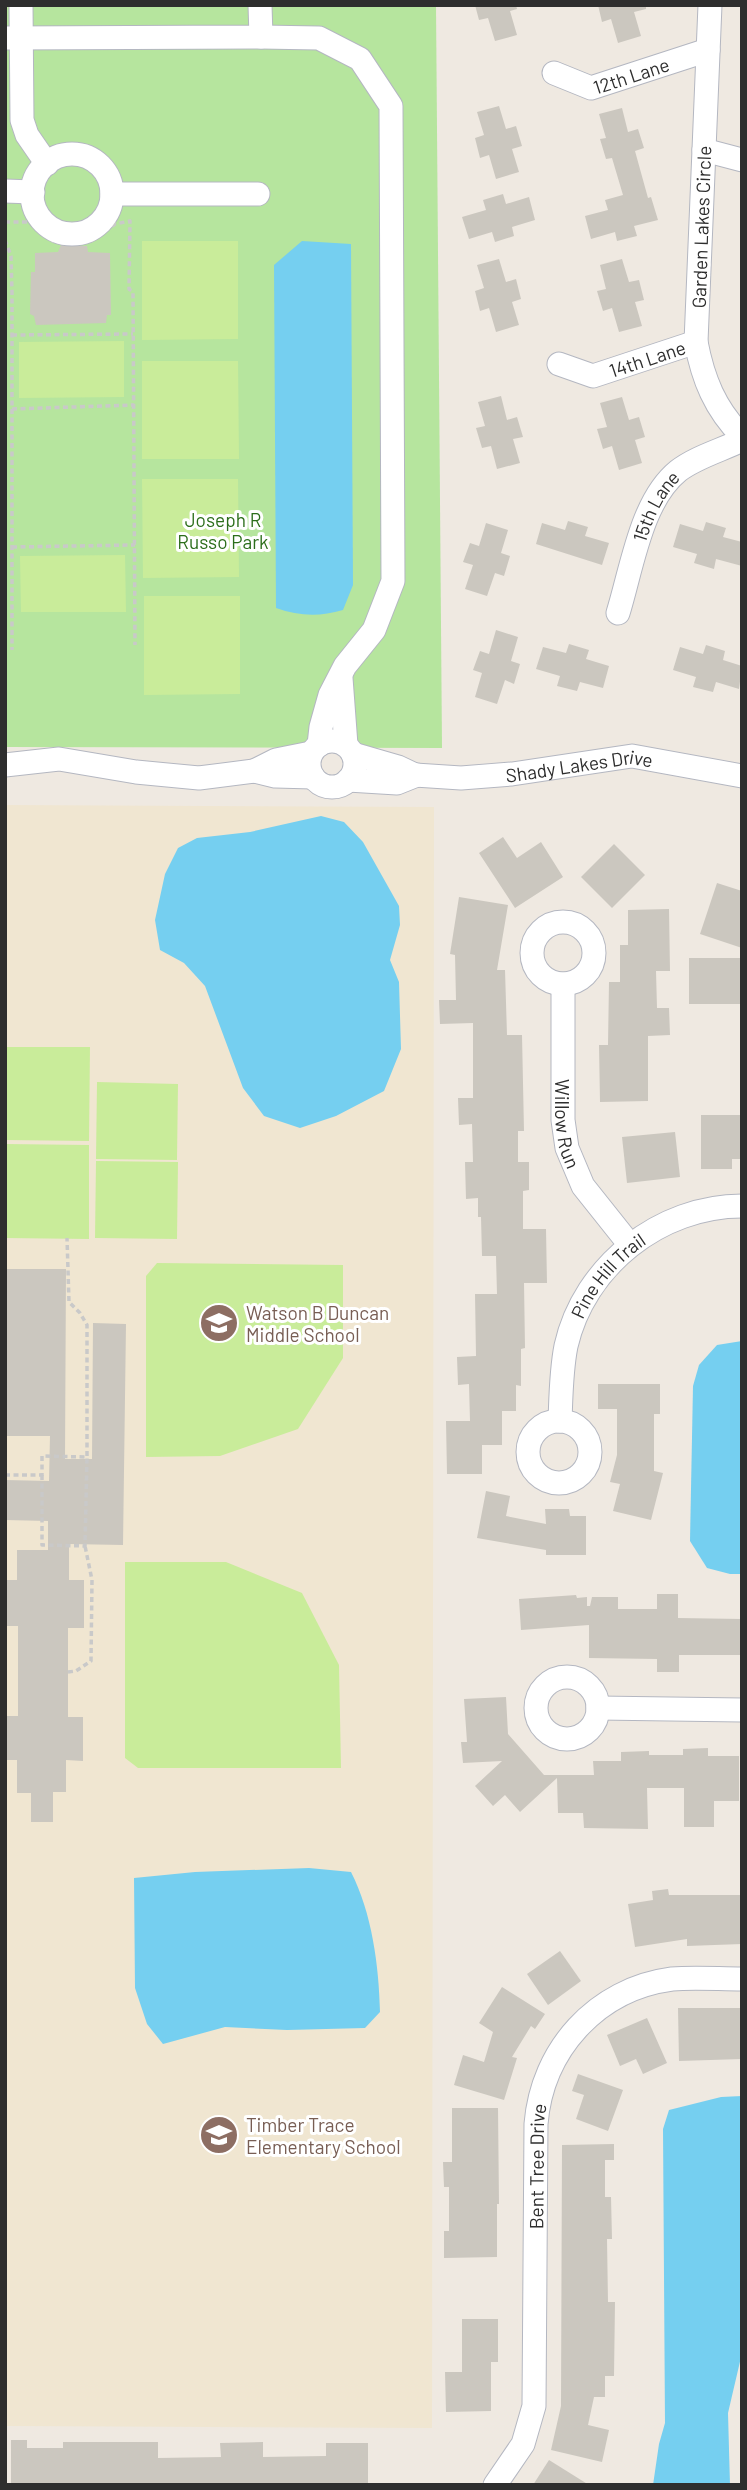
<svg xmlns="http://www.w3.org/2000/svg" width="747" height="2490" viewBox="0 0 747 2490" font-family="Barlow,sans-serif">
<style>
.education{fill:#f0e6d1}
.green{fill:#b6e59e}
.pitch{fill:#c9ec9a}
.water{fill:#75cff0}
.building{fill:#cbc7bf}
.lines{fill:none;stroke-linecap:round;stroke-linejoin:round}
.minor-casing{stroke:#b4b7c1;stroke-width:25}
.path{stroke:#c9c9c9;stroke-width:3.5;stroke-dasharray:5 3.5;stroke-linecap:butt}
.minor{stroke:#fff;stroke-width:23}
.labels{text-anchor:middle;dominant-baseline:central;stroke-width:6;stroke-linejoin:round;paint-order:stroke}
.street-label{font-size:19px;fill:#2e2e2e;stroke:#fff}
.park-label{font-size:19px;fill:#2c6e1b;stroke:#fff}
.education-label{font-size:19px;fill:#785e54;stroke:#fff;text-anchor:start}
</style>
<rect width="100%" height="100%" fill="#efe9e1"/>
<polygon class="education" points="5,805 434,807 432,2428 5,2426"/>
<polygon class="green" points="5,5 436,5 442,748 5,747"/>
<g class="pitch">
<polygon points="142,241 238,241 238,339 142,340"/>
<polygon points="124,341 124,397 19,398 19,342"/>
<polygon points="142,361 238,361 239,459 142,459"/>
<polygon points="142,479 238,479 239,577 143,578"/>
<polygon points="125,555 126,612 21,612 20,556"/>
<polygon points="144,596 240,596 240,694 144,695"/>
<polygon points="5,1047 90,1047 89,1141 5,1140"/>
<polygon points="97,1082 178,1084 177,1160 96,1159"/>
<polygon points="5,1144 89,1145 89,1239 5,1238"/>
<polygon points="96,1161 178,1162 177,1239 95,1238"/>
<polygon points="157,1263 343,1265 343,1358 298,1429 220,1456 146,1457 146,1276"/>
<polygon points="125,1562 226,1562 302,1593 339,1665 341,1768 138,1768 125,1758"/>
</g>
<g class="water">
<path d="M 302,241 L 351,244 L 353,585 L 343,610 C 319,617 299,616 276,608 L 274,265 Z"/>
<polygon points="321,816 344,822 363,842 399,906 400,925 390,960 399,982 401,1049 384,1091 336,1116 300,1128 264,1116 243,1088 205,986 184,963 160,950 155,920 165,874 178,848 197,838 250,832"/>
<polygon points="742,1341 742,1574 730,1574 707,1568 690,1541 693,1386 699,1365 717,1345"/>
<path d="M 309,1868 L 351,1872 C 372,1913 379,1966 380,2012 L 365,2028 L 287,2030 L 225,2027 L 163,2044 L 147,2024 L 135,1988 L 134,1878 L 195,1872 Z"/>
<polygon points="742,2096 742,2353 728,2413 730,2485 653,2485 659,2444 665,2423 663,2129 669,2110 721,2097"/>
</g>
<g class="building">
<polygon points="475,5 516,5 517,9 510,11 517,35 495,41 488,18 479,20"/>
<polygon points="598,5 646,5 646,9 634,12 641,36 618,43 611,19 602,22"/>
<polygon points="499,106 506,129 516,126 522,146 512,149 519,172 496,179 489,155 480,158 475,138 484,135 477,112"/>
<polygon points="622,108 628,132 638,129 644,148 635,151 648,198 651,197 658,220 634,226 637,236 617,241 615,232 591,239 585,216 608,210 605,200 623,195 612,158 606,159 600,139 606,138 599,114"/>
<polygon points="503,194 506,204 529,197 535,220 512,227 514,236 495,242 492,232 469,239 462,217 486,210 483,200"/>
<polygon points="61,245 87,246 88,252 110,253 111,315 107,315 106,323 36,325 34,316 30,314 31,272 35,272 35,253 58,252"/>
<polygon points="499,259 506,282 516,279 521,299 512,302 519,325 496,332 489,308 480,311 475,291 484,288 477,265"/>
<polygon points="622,259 629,282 639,280 644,300 635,302 642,326 619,332 612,308 603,311 597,291 606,289 600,265"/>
<polygon points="501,396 507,420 517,417 523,437 513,439 520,463 497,469 491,446 482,448 476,428 485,426 478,402"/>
<polygon points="622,397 629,420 639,417 645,437 635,440 642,463 619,470 612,446 603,449 597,429 607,427 600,403"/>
<polygon points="568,521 588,527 585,536 609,543 602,565 536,544 542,523 565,530"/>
<polygon points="706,522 726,528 723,537 742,542 742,566 716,559 714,569 694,563 697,554 673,547 680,524 703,531"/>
<polygon points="486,523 508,530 501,553 510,556 504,576 495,573 487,596 465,589 473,565 463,562 470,543 479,546"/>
<polygon points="496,630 518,637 511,661 520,664 514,684 505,680 497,704 475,697 482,673 473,670 480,651 489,654"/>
<polygon points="569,644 589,650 586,659 609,666 603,688 580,682 577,691 557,686 560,676 536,669 543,647 566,653"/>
<polygon points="706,645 725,651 723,660 742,666 739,689 716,682 713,692 693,687 696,677 673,670 680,647 703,654"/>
<polygon points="503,837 517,858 541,842 563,877 515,908 479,853"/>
<polygon points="614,844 645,875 612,908 581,877"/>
<polygon points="717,883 742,891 742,948 700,934"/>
<polygon points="459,897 508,905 497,970 505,970 507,1035 522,1035 524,1131 518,1131 518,1162 529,1162 529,1190 523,1191 523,1229 546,1229 547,1283 524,1283 525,1348 521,1349 521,1386 516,1385 516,1411 502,1411 502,1445 482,1445 482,1474 447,1474 446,1421 470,1421 469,1384 458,1385 457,1357 476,1356 475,1294 497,1294 496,1256 482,1256 481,1217 478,1217 478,1198 466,1199 465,1162 473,1162 472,1124 459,1125 458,1098 473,1098 473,1023 440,1024 439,1000 456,1000 455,955 450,954"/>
<polygon points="669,909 670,971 656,971 657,1008 669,1008 670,1035 648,1036 648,1101 600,1102 599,1045 608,1045 609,982 620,982 620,945 628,945 628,910"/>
<rect x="689" y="958" width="53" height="46"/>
<polygon points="701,1115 742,1115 742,1159 732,1159 732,1169 701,1169"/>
<polygon points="675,1132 680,1177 627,1183 622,1137"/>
<polygon points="5,1269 66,1269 65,1459 92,1459 93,1323 126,1324 123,1545 69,1544 69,1580 84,1580 84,1628 68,1628 68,1717 83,1717 83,1761 66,1760 66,1792 53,1792 53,1822 31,1822 31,1793 17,1793 17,1760 5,1760 5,1716 18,1716 18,1626 5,1626 5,1580 17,1580 17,1550 48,1550 48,1521 5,1520 5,1480 49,1481 50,1436 5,1436"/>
<polygon points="598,1384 660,1384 660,1414 654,1414 654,1471 663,1473 651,1520 613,1511 620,1484 610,1482 617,1455 617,1409 598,1409"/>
<polygon points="486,1491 510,1496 506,1516 546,1524 545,1509 569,1509 570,1516 586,1516 586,1555 546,1555 546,1550 477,1538"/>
<polygon points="657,1594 678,1594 678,1618 742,1619 742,1655 679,1655 679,1672 657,1672 657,1659 589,1658 589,1625 521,1630 519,1599 576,1595 577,1598 587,1597 587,1606 590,1606 592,1597 618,1597 618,1609 657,1609"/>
<polygon points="506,1697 508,1734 544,1775 594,1775 593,1761 621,1761 621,1752 649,1751 649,1755 683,1755 683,1749 708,1748 708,1756 739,1756 739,1801 714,1801 714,1827 684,1827 684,1788 647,1788 648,1829 584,1828 583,1813 558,1813 557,1778 520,1812 505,1795 493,1806 475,1786 502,1761 463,1763 461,1742 467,1742 464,1699"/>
<polygon points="668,1889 669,1895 742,1895 742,1944 687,1946 687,1939 635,1947 628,1904 653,1900 652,1891"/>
<polygon points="560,1951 581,1981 548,2005 527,1974"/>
<polygon points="502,1987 545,2014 535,2029 531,2026 512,2057 517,2058 504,2100 454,2085 463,2055 484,2062 493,2032 479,2023"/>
<polygon points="678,2008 742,2008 742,2059 679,2061"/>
<polygon points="647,2018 667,2063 643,2074 636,2059 620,2066 607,2035"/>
<polygon points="578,2074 623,2090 608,2131 576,2119 584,2095 572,2091"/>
<polygon points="452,2108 498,2108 499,2204 497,2204 497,2257 444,2258 444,2231 449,2231 449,2187 444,2187 443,2162 452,2162"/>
<polygon points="614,2144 614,2160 605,2160 605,2197 611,2197 612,2239 607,2239 608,2302 615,2302 614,2376 605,2376 605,2397 594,2397 588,2425 609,2430 602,2462 551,2450 561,2406 562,2145"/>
<polygon points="462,2319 498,2319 498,2362 491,2362 491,2411 446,2412 445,2372 462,2372"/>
<polygon points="11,2440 27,2440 27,2448 63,2448 63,2442 158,2442 158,2458 221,2457 220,2443 263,2442 263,2457 326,2456 326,2443 368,2443 368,2485 11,2485"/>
<polygon points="549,2460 589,2485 533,2485"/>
</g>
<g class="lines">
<defs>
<g id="minor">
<polyline points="21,5 22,120 27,135 47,164"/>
<path d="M 710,5 L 696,342 C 703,379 715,409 742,436"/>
<polyline points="261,37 319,38 360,59 391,106 393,581 374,630 345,666 330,695 321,727 319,745"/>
<polyline points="5,38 261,37 260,5"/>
<path id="s1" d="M 554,73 L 591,88 L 708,50"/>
<polyline points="704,150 742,160"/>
<circle cx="72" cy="194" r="40"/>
<polyline points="5,191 33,192"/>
<polyline points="112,194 258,194"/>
<path id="s2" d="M 559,364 L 593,376 L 696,342"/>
<path id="s3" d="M 618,613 C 632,568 641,501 678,471 C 696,457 722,450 742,440"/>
<polyline points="341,678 346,745"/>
<circle cx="332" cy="764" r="23"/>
<path id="s4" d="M 353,754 L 398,767 L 415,775 L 461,778 L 512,774 L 632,756 L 742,776"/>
<polyline points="5,765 59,759 136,772 199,778 254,771 275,776 313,777"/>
<polyline points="254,771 276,760 311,753"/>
<polyline points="348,780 397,783 417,775"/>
<circle cx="563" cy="953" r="31"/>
<path id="s5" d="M 563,984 L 563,1120 L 567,1148 L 583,1186 L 630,1245"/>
<path id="s6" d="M 560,1421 C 561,1396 561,1371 566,1346 C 584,1266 660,1206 742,1206"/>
<circle cx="559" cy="1452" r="31"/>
<circle cx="567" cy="1708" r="31"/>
<polyline points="598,1708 742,1710"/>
<path id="s7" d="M 495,2485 L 523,2444 L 534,2406 L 536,2124 C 542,2050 596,1989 672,1979 C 694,1977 719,1979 742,1979"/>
</g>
</defs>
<use href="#minor" class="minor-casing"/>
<g class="path">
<polyline points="5,222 31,222 54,242 91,241 115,224 130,221 129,289 133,292 135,645"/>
<polyline points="5,240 11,256 12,293 12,650"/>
<polyline points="12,335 133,334"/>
<polyline points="12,409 134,405"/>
<polyline points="12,547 135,545"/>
<polyline points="5,1475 42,1475 42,1456 87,1457 87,1325 80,1313 69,1302 67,1238"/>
<polyline points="42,1475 42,1545 85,1546 87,1457"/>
<polyline points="68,1672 76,1671 91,1661 92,1580 85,1546"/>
</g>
<use href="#minor" class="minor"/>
</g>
<defs>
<symbol id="school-disc" viewBox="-11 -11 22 22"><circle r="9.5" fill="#8d6e63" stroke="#fff"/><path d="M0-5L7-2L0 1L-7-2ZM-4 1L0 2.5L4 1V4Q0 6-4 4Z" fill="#fff"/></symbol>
</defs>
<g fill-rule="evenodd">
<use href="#school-disc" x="197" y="1301" width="44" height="44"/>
<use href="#school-disc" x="197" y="2113" width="44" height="44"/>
</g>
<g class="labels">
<g class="street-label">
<text stroke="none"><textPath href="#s1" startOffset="82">12th Lane</textPath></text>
<text transform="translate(701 227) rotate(-88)">Garden Lakes Circle</text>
<text stroke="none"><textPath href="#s2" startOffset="93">14th Lane</textPath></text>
<text stroke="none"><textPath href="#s3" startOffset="114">15th Lane</textPath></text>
<text stroke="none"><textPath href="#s4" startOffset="231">Shady Lakes Drive</textPath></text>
<text stroke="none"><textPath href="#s5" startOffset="140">Willow Run</textPath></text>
<text stroke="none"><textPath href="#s6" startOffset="159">Pine Hill Trail</textPath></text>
<text stroke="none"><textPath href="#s7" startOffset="329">Bent Tree Drive</textPath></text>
</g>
<g class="park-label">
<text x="223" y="519">Joseph R<tspan x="223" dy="22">Russo Park</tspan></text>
</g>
<g class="education-label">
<text x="246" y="1312">Watson B Duncan<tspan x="246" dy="22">Middle School</tspan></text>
<text x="246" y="2124">Timber Trace<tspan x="246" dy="22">Elementary School</tspan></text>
</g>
</g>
<rect width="747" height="2490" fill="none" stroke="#2e2e2e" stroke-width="14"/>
</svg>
